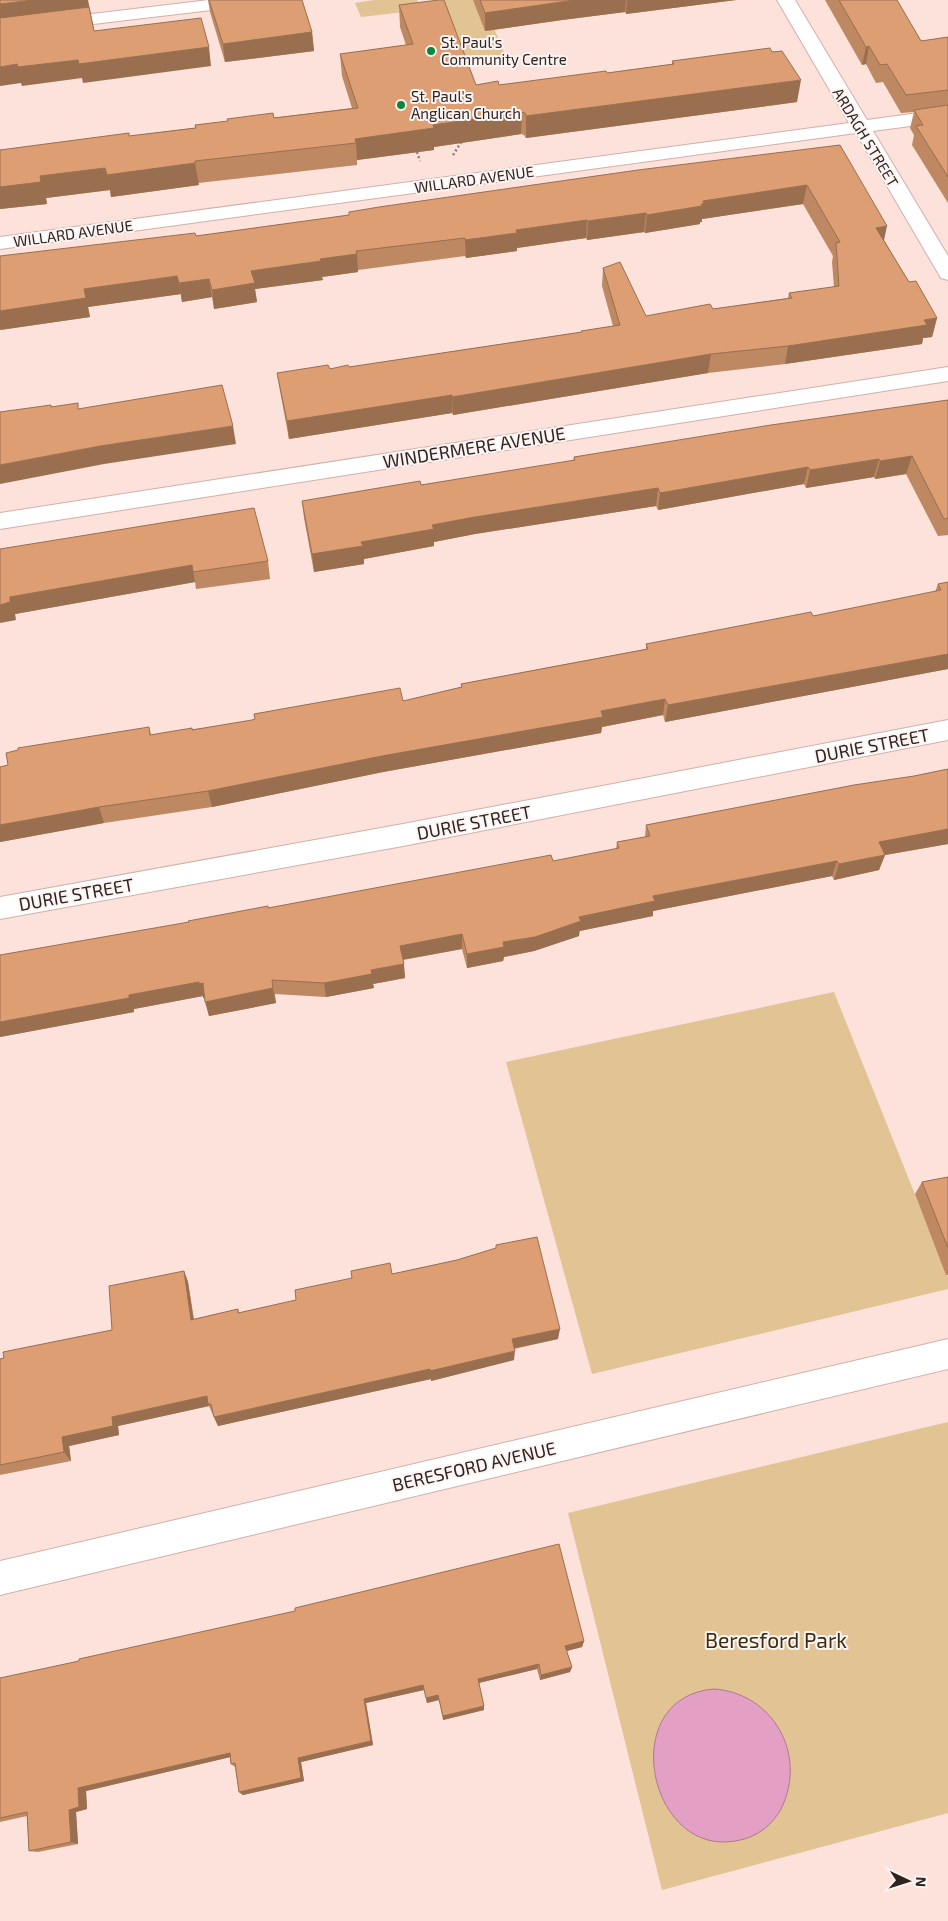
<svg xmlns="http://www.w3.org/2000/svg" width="948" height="1921" viewBox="0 0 948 1921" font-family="'Exo 2',sans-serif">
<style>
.green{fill:#e1c394}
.water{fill:#e39fc4;stroke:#ad7a93}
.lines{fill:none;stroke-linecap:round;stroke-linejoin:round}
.minor-casing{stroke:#d1b0a9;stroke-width:2}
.path{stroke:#907c78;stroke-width:2.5;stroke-dasharray:2 2.5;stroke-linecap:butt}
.minor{fill:#fff;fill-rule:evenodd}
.wall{fill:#bd8862}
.shaded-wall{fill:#9a6f50}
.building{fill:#dc9e72;stroke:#9a6f50}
.poi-dot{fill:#0b853f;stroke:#fbf4f2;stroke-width:2}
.labels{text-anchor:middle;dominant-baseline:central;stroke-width:4;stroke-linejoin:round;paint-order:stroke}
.far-poi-label{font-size:15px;fill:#2f2320;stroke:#fbf4f2;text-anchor:start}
.far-street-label{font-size:15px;fill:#2f2320;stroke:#fbf4f2}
.street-label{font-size:18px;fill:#2f2320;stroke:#fbf4f2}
.near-park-label{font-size:21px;fill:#3c2c0f;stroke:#fbf4f2}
</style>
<rect width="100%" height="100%" fill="#fde1db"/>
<g class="green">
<polygon points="374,0 417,0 421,10 361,17 355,3"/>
<polygon points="439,0 482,0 506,57 463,63"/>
<polygon points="834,992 948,1277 948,1289 592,1374 506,1062"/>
<polygon points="948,1422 948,1813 662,1890 568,1513"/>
</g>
<path class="water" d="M 714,1689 C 773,1693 808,1755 781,1809 C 773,1824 757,1837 740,1840 C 649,1862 614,1697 714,1689 Z"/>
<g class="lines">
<defs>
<g id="minor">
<polygon points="209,0 263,0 260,4 254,5 0,35 0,25"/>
<polygon points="777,0 795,0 867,120 948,109 948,121 873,131 948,256 948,280 941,278 938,273 856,133 0,249 0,237 849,123"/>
<polygon points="948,367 948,381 0,529 0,513"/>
<polygon points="948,720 948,740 403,846 0,919 0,897 403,824"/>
<polygon points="948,1339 948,1369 0,1595 0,1561"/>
</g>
</defs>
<use href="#minor" class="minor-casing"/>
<g class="path">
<polyline points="417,152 420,161"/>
<polyline points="453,155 462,141"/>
</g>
<use href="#minor" class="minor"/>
</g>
<g class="wall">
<polygon points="208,0 302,0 312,32 314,51 225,62 210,12"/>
<polygon points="473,0 736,0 626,14 625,12 562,20 485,31"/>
<polygon points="825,0 897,0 921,41 948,37 948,203 912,145 914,135 910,128 914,112 901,113 883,82 876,83 866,64 862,65"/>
<polygon points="399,5 476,85 499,85 607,73 672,64 672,61 797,102 526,138 524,135 521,134 434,147 434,150 357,160 357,165 198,183 199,185 111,197 110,190 46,198 47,204 0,209 0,150 129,136 352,108 342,76 340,54 406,45 400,27"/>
<polygon points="840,145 884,240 909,282 937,318 932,337 923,338 922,344 785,364 708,373 453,415 452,413 289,439 280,391 277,373 349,367 581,332 581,331 613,326 602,286 603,268 646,316 713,309 788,298 789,293 834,287 832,262 833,256 803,204 702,219 702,222 700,222 700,224 645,233 644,232 587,240 586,238 517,248 517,251 466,258 465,256 358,270 358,272 322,277 323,280 255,289 257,302 214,309 212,297 182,302 181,294 88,307 90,317 0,330 196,236 349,215"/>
<polygon points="948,400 948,535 938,536 906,474 875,479 874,477 806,488 804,484 658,510 656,506 475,534 434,542 434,546 364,559 364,564 314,572 304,518 302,501 421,485 573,461 574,457"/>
<polygon points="0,549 268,561 270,579 196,589 195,582 15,614 16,620"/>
<polygon points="948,582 948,669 665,722 663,715 602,727 601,733 383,772 212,807 104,823 0,842 0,767 8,765 149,727 151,735 403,701 461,687 461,684 646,649 646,644 813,616 935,592 938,584"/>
<polygon points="948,769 948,844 885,855 879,870 834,880 832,876 653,911 653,916 580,931 579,936 534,951 504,957 503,961 467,968 462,949 403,960 405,978 373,984 374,988 326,997 275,994 276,1003 209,1016 205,998 203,998 203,996 134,1009 134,1012 0,1037 268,908 553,861 616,849 617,842 645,837 646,825 914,776"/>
<polygon points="948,1177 948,1275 946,1275 915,1194 922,1182"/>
<polygon points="496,1245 558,1339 514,1349 514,1360 431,1381 431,1379 218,1426 209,1406 118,1426 119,1435 69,1446 71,1461 0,1475 0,1359 112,1330 184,1271 188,1282 194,1319 238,1309 239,1313 296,1300 392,1274 457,1260 496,1249"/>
<polygon points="584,1641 582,1647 566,1651 572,1667 570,1672 540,1680 537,1669 479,1683 484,1706 484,1710 443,1720 439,1700 427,1703 424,1690 366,1703 373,1745 301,1762 304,1781 243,1795 239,1792 235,1767 231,1764 230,1757 86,1791 87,1809 76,1812 78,1844 38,1852 29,1851 27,1816 0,1822 0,1678"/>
</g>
<g class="shaded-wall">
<polygon points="34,0 88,0 98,50 0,23 0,4"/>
<polygon points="575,0 626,0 625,12 562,20 485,31 485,13"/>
<polygon points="627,0 736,0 626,14"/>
<polygon points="312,32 314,51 225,62 223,44"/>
<polygon points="869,46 866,64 862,65 866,47"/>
<polygon points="209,47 211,66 83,83 82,78 22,86 21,83 0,86 0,67 17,64 78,60"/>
<polygon points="801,80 797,102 526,138 526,116"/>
<polygon points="522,112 521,134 434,147 434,150 357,160 356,143 355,139 433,125"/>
<polygon points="195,163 199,185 111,197 110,190 46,198 47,204 0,209 0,187 40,176 105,168"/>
<polygon points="807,185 803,204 702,219 702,222 700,222 700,224 645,233 647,215 703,201"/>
<polygon points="646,213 644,232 587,240 588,221"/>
<polygon points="587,220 586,238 517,248 517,251 466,258 465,240 516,230"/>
<polygon points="887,226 883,245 876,228"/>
<polygon points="357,254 358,272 322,277 323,280 255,289 257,302 214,309 212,290 251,271 320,259"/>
<polygon points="177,276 181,294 88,307 90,317 0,330 0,311 84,289"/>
<polygon points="209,279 212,297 182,302 179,283"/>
<polygon points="937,318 932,337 923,338 922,344 785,364 788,346"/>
<polygon points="711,354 708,373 453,415 452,397"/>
<polygon points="452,395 452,413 289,439 287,421"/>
<polygon points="233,426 236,444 104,464 0,484 0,465 100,446"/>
<polygon points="912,456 906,474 875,479 880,461"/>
<polygon points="879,459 874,477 806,488 810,470"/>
<polygon points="808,467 804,484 658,510 660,493"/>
<polygon points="658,488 656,506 475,534 434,542 434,546 364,559 364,564 314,572 312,554 361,542 432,525 475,517"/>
<polygon points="192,565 195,582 15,614 16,620 0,623 0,605 10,597"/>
<polygon points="948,654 948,669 665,722 668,705"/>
<polygon points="665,699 663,715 602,727 601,733 383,772 212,807 208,791 601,711"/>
<polygon points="99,807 104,823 0,842 0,825"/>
<polygon points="948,829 948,844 885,855 879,870 834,880 839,864 879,842"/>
<polygon points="837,861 832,876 653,911 653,916 579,931 579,936 534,951 504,957 503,961 467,968 467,954 579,917 653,896"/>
<polygon points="462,934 462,949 401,960 400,946"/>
<polygon points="404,964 405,978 373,984 374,988 326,997 324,983 371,970"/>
<polygon points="199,982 203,983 207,998 203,998 203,996 134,1009 134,1012 0,1037 0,1022 129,995"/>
<polygon points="273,988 276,1003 209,1016 205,1002"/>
<polygon points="184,1271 188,1282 195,1330 191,1320"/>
<polygon points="560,1329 558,1339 511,1349 512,1339"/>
<polygon points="515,1351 514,1360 431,1381 430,1371"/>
<polygon points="430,1369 431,1379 218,1426 214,1417"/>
<polygon points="207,1396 209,1406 118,1426 119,1435 69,1446 71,1461 64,1452 62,1437 112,1417"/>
<polygon points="584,1641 582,1647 563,1652 565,1646"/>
<polygon points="539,1664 537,1669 478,1683 478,1679"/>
<polygon points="572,1667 570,1672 540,1680 541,1675"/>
<polygon points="423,1685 424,1690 366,1703 373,1745 301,1762 304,1781 243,1795 239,1792 298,1758 364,1699"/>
<polygon points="438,1695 439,1700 427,1703 426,1698"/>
<polygon points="484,1706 484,1710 443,1720 443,1716"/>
<polygon points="230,1753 235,1756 86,1791 87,1809 76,1812 78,1844 71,1842 69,1810 78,1788"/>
</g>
<g class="building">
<polygon points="0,0 34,0 0,4"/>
<polygon points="209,0 302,0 312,32 223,44"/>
<polygon points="439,0 444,0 476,85 498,81 499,85 606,71 607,73 674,64 672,61 770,48 772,52 782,51 801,80 526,116 525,113 522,112 433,125 434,128 355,139 356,143 195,161 195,163 107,175 105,168 40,176 41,182 0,187 0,150 129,133 129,136 196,128 195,125 228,121 227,119 273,113 274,118 358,108 340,54 413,44 399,5"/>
<polygon points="480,0 575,0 485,13"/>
<polygon points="839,0 897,0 921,41 948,37 948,90 906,95 887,64 880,65 869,46 866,47"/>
<polygon points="89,7 94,31 201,18 209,47 79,64 78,60 18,67 17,64 0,67 0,18"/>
<polygon points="948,105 948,177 916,126 923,125 914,110"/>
<polygon points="840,145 887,226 876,228 909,282 916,281 937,318 924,320 927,325 788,346 711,354 452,397 452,395 287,421 277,373 328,365 330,369 348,365 349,367 582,332 581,331 620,325 603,268 620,262 646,316 710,304 713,309 792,298 789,293 839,286 836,243 840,242 807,185 703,201 704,204 701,204 702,206 647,215 646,213 588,221 587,220 516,230 517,233 465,240 465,238 356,251 357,254 320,259 321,261 251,271 255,283 212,290 209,279 179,283 177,276 84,289 86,298 0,311 0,256 195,233 196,236 349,215 349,212 379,207 638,170"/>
<polygon points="222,385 233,426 100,446 0,465 0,412 51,405 51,407 78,403 78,409"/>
<polygon points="948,400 948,518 944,519 912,456 880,461 879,459 810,470 808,467 660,493 658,488 475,517 432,525 434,529 361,542 363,546 312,554 302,501 420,481 421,485 575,460 574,457 771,425"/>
<polygon points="254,508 268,561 193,572 192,565 10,597 10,602 0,605 0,549"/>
<polygon points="948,582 948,654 668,705 665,699 601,711 603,717 382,756 208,791 99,807 0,825 0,767 8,765 6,753 18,750 18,748 149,727 150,735 192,728 192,730 252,720 255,719 254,714 400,688 403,701 462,687 461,684 648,649 646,644 811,612 813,616 941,590 938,584"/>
<polygon points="948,769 948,829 879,842 885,855 839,864 837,861 653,896 655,901 579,917 581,921 535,937 503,942 504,947 467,954 462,934 400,946 404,964 371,970 372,974 324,983 272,980 273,988 205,1002 203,983 199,984 199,982 129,995 129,998 0,1022 0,955 189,922 188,921 268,906 268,908 551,855 553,861 619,848 617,842 650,836 646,825 854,785 914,776"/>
<polygon points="948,1177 948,1248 922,1182"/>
<polygon points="537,1237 560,1329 512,1339 515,1351 430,1371 430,1369 214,1417 211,1404 208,1404 207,1396 112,1417 113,1426 62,1437 64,1452 0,1465 0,1359 4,1358 3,1352 112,1330 109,1286 184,1271 191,1320 238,1309 238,1313 296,1300 295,1290 352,1278 351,1271 390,1263 392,1274 457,1260 496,1248 496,1245"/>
<polygon points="559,1544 584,1641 565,1646 572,1667 541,1675 539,1664 478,1679 484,1706 443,1716 438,1695 426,1698 423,1685 364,1699 371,1741 298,1758 301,1778 239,1792 235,1763 231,1764 230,1753 78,1788 79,1807 69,1810 71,1842 29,1851 27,1812 0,1818 0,1678 79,1661 79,1659 295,1611 295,1608"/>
</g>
<g class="poi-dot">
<circle cx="431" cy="51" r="5"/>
<circle cx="401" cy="105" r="5"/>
</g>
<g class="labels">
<g class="far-poi-label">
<text x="441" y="42">St. Paul's<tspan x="441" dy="17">Community Centre</tspan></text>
<text x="411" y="96">St. Paul's<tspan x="411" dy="17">Anglican Church</tspan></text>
</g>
<g class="far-street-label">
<text transform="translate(866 137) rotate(59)">ARDAGH STREET</text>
<text transform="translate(474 179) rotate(-8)">WILLARD AVENUE</text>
<text transform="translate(73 233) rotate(-8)">WILLARD AVENUE</text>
</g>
<g class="street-label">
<text transform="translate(474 447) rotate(-9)">WINDERMERE AVENUE</text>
<text transform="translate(872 745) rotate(-11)">DURIE STREET</text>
<text transform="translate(474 822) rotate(-11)">DURIE STREET</text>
<text transform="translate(76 894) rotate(-10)">DURIE STREET</text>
<text transform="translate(474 1466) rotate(-13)">BERESFORD AVENUE</text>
</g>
<g class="near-park-label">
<text x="776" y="1639">Beresford Park</text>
</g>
</g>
<g transform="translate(908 1881) rotate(94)" stroke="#fbf4f2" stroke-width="4" paint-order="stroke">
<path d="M0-4L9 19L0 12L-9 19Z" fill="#2f2320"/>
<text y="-8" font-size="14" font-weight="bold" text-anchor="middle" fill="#2f2320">N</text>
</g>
</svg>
